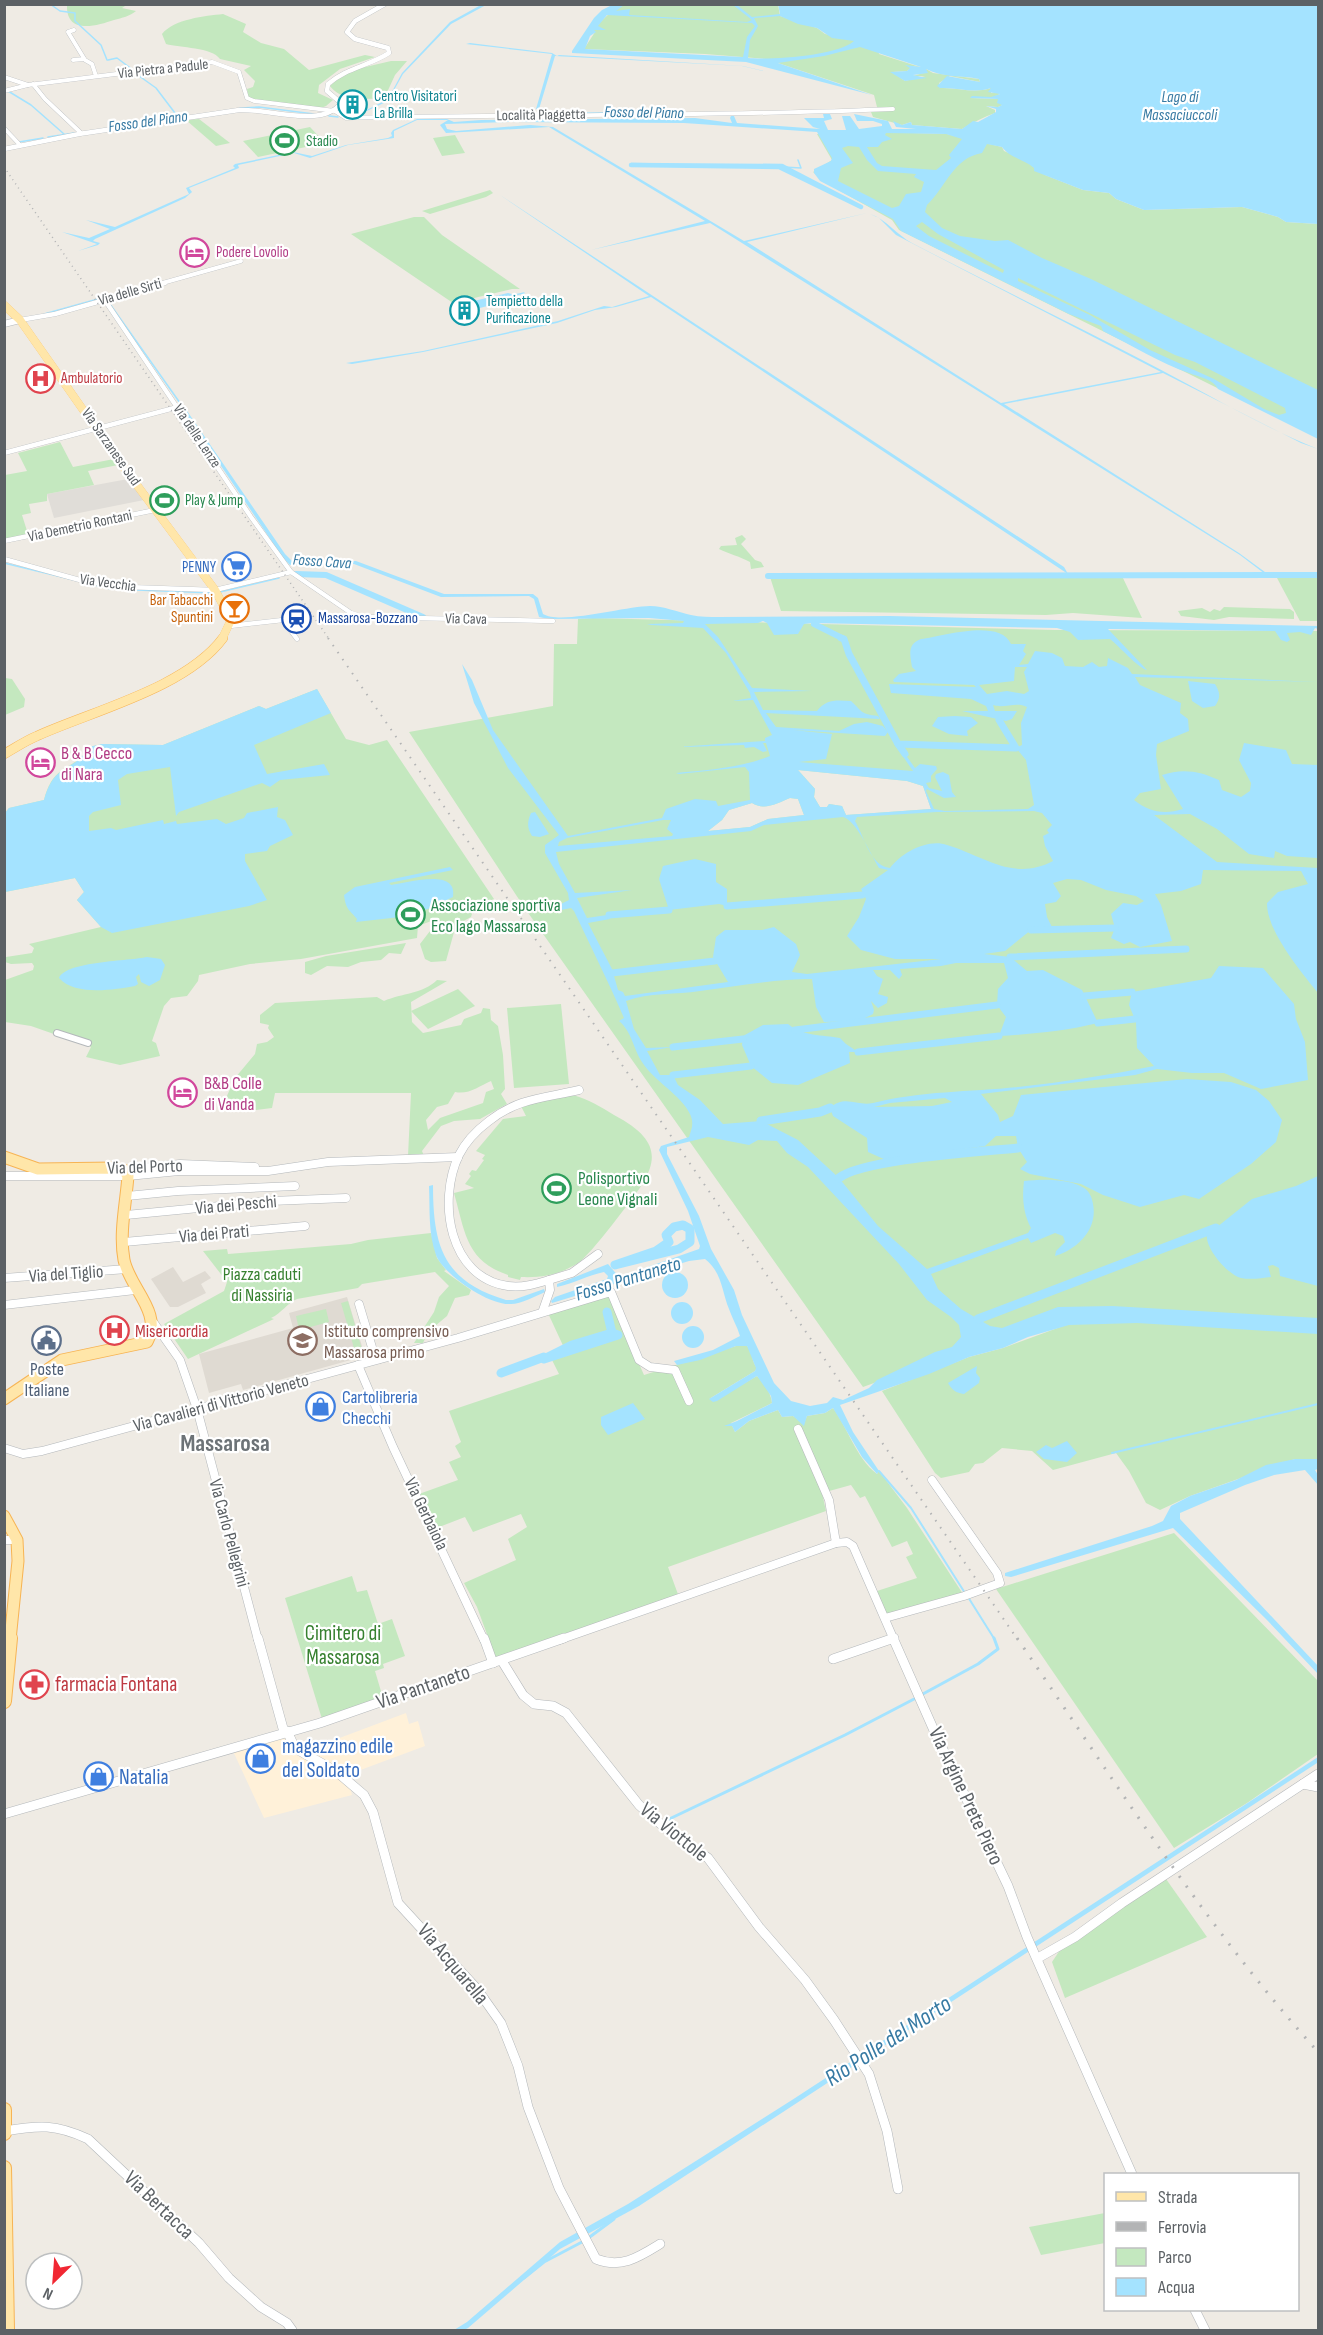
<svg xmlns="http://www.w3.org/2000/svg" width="1323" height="2335" viewBox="0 0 1323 2335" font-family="'Sofia Sans Condensed',sans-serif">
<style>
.commercial{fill:#fff1d9}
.industrial{fill:#e0ddd8}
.education{fill:#dfdad2}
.green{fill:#c4e8bf;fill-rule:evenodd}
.water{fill:#a4e3ff;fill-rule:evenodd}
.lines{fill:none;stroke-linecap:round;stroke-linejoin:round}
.stream-far2{stroke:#a4e3ff;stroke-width:1.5}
.stream-far1{stroke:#a4e3ff;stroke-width:2}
.stream{stroke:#a4e3ff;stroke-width:3}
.canal-far3{stroke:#a4e3ff;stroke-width:4.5}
.canal-far2{stroke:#a4e3ff;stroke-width:6}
.canal-far1{stroke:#a4e3ff;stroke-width:7}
.canal{stroke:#a4e3ff;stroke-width:9}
.minor-far4-casing{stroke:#b4b8bb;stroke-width:4.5}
.minor-far3-casing{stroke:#b4b8bb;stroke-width:5}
.minor-far2-casing{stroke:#b4b8bb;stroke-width:8}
.minor-far1-casing{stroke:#b4b8bb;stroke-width:9}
.minor-casing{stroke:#b4b8bb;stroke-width:10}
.tertiary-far1-casing{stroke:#b4b8bb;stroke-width:5}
.tertiary-casing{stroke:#b4b8bb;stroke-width:7}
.primary-far3-casing{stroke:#f7b454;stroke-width:8}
.primary-far2-casing{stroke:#f7b454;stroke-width:10}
.primary-far1-casing{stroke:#f7b454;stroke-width:13}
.primary-casing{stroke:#f7b454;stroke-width:16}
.minor-far4{stroke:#fff;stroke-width:4}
.minor-far3{stroke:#fff;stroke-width:4.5}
.minor-far2{stroke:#fff;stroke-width:6}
.minor-far1{stroke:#fff;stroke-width:8}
.minor{stroke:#fff;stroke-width:9}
.tertiary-far1{stroke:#fff;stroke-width:4.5}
.tertiary{stroke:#fff;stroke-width:6}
.primary-far3{stroke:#ffe6a9;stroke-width:8}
.primary-far2{stroke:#ffe6a9;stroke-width:9}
.primary-far1{stroke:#ffe6a9;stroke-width:11}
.primary{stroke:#ffe6a9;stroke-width:14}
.rail-far2{stroke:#b3b4b5;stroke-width:1.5;stroke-dasharray:1 4;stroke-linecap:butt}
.rail-far1{stroke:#b3b4b5;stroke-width:2;stroke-dasharray:1.5 7;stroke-linecap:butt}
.rail{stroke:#b3b4b5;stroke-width:3;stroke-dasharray:2 10;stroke-linecap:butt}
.labels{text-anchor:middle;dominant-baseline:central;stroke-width:4.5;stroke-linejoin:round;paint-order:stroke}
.far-street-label{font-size:15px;fill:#5c6165;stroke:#fff}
.far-culture-label{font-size:15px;fill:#0d838f;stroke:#fff;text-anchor:start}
.far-leisure-label{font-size:15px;fill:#27864d;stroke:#fff;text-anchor:start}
.far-hotel-label{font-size:15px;fill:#b23c85;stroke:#fff;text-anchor:start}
.far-health-label{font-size:15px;fill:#be3a42;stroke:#fff;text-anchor:start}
.far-shop-label{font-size:15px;fill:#366cbe;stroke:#fff;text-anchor:end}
.far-food-label{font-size:15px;fill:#c56008;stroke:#fff;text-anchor:end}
.far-transit-label{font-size:15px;fill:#164399;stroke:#fff;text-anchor:start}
.far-water-label{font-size:16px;font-style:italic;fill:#377aa3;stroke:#fff}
.hotel-label{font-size:18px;fill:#b23c85;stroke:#fff;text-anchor:start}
.leisure-label{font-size:18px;fill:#27864d;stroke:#fff;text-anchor:start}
.street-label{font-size:18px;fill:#5c6165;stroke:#fff}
.park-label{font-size:18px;fill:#378130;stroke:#fff}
.health-label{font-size:18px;fill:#be3a42;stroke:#fff;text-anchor:start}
.education-label{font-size:18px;fill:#785e54;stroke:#fff;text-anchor:start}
.service-label{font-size:18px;fill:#4e5e75;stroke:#fff}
.shop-label{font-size:18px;fill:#366cbe;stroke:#fff;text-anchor:start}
.water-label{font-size:20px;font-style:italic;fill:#377aa3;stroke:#fff}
.near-park-label{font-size:21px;fill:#378130;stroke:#fff}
.near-health-label{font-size:21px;fill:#be3a42;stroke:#fff;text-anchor:start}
.near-street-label{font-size:21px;fill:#5c6165;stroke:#fff}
.near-shop-label{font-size:21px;fill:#366cbe;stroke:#fff;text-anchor:start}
.district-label{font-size:24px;font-weight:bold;fill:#6d7377;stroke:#fff}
.near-water-label{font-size:24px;font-style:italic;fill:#377aa3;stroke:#fff}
</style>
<rect width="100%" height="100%" fill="#efebe4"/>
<polygon class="commercial" points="406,1713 409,1724 418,1721 425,1746 347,1775 352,1795 264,1818 232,1749 284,1735 297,1754"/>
<polygon class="industrial" points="128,479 144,500 54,518 47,494"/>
<g class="education">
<polygon points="173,1267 183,1282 205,1271 211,1278 201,1284 206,1293 178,1307 170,1307 151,1279"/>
<polygon points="347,1297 365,1356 243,1390 241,1384 209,1393 199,1354 293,1328 289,1313"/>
</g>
<g class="green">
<path d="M 67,5 L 67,4 L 164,5 L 125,6 L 122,8 L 136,11 C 130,16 122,18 114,20 C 96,26 66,35 67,5 Z"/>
<path d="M 624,5 L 778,5 L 780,16 L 817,28 L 825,34 L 851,39 L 876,40 L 879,54 L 923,68 L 913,66 L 907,71 L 892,72 L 905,81 L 925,76 L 913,76 L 923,73 L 926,69 L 933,73 L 979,79 L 980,82 L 950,76 L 939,83 L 940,88 C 958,87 973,94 991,88 L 991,93 L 998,92 L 1000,94 L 994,97 L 970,98 L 998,99 L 1003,105 L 998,107 L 986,106 L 995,110 L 995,113 C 984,117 972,123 962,129 L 912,125 L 911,122 L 902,125 L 873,117 L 871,112 L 878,111 L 874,95 L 766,59 L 705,54 L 584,49 L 595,32 L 592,30 L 612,11 Z"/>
<path d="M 223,14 L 246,24 L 243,32 L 261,43 L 284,49 L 309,70 L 365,55 L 375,57 L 340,69 L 319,85 L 318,93 L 333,100 L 326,106 L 316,110 L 251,99 L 248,96 L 247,89 L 253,87 L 255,81 L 244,70 L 251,66 L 220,59 C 212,47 180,48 166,44 L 162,34 C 174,19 205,16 223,14 Z"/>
<path d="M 391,61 L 407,61 L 395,75 L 384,99 C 366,98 342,102 330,86 L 344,72 Z"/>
<polygon points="199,119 230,143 216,146 186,120"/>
<polygon points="310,127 325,143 258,157 243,141"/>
<polygon points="877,132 947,134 1002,147 1004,151 1025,160 1045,175 1083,190 1109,193 1116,199 1144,210 1242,207 1278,217 1286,222 1318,224 1318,438 899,230 892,220 826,183 813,172 832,160 817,134"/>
<polygon points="455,135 465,153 442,156 433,138"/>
<polygon points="490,190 493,193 486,197 430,214 422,211"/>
<polygon points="414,217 424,217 442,235 520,289 512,289 453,303 351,234"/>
<polygon points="60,442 73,467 114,459 118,465 88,471 94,485 47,494 47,501 29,504 31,513 22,515 28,534 5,539 5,475 27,471 18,453"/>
<path d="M 742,535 L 746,539 L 741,544 L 755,560 L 761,562 L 764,567 L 751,569 L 750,562 C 739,556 729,554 719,549 L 721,546 L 737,545 L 735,538 Z"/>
<polygon points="1122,576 1142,618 1073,613 1046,615 781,611 770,577"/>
<polygon points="1277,578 1318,578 1318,621 1300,621"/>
<polygon points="1224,607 1290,609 1294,612 1294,619 1229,617 1214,620 1181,616 1178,611 1202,608 1210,612 1214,609 1220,611"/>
<path d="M 593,618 L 1055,630 L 1318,631 L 1318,1459 L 1295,1459 L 1190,1496 L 1160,1510 L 1146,1503 L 1129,1471 L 1116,1453 L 1053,1470 L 1032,1451 L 1002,1448 L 983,1463 L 975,1464 L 969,1472 L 941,1478 L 935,1473 L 882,1391 L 969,1357 L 1003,1348 L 1063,1326 L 1033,1325 L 863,1387 L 524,907 L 409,732 L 553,706 L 554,644 L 577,644 L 578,619 ZM 798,770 L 907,781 L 923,786 L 931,809 L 846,815 L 842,806 L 829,804 L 827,807 L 820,807 L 814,797 L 815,789 ZM 790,798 L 798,799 L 804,815 L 768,819 L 750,827 L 708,831 L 722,820 L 729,810 L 752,803 C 764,811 778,803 790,798 Z"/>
<polygon points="5,678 12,679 25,699 24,707 5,715"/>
<path d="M 317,689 L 346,739 L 369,745 L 387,740 L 494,899 L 469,908 L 472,914 L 471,917 L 456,925 L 446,961 L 431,962 L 425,959 L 420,944 L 430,931 L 437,930 L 439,925 L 434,920 L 418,926 L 417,938 L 301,959 L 250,964 L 199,975 L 198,981 L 187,996 L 171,998 L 164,1006 L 152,1041 L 156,1043 L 160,1056 L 120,1065 L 86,1057 L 91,1047 L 31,1026 L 5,1022 L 5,980 L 33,970 L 34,966 L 32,963 L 11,964 L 5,962 L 6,957 L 32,953 L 34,948 L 29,944 L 101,927 L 77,900 L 84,892 L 75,878 L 5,892 L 5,813 L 9,808 L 44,800 C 54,761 73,773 89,747 L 102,744 L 163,745 L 259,706 L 266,709 Z"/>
<polygon points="406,943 401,954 389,953 381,960 361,962 348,967 327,966 311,975 305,973 305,962 326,956"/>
<path d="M 437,980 L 447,981 L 411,1002 L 412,1022 L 423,1033 L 461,1025 L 464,1019 L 481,1013 L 483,1008 L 490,1009 L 491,1020 L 498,1026 L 503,1055 L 505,1089 L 501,1094 L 507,1104 L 480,1119 L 454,1121 L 441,1126 L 422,1151 L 424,1156 L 408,1156 L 411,1093 L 275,1093 L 272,1108 L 248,1111 L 236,1106 L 238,1101 L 226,1098 L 235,1078 L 255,1054 L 257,1044 L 267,1042 L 274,1037 L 268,1028 L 269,1025 L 260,1023 L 260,1015 L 275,1003 L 377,997 L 384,1001 C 402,993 423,994 437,980 ZM 491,1081 L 494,1089 L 486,1092 L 483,1103 L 440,1118 L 428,1130 L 426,1120 L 437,1107 L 448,1104 L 455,1092 C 469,1095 479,1086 491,1081 Z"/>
<polygon points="458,989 475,1006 428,1029 411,1011"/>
<polygon points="561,1004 569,1084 514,1088 507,1008"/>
<path d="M 573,1095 C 588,1099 601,1107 614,1115 C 671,1145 655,1170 622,1212 C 609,1229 596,1246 581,1261 C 562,1274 544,1278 521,1277 L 520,1280 L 508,1277 L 508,1275 C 466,1261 465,1232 454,1193 L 474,1188 L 465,1184 L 471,1176 L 469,1174 L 472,1170 L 476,1171 L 484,1160 L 482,1159 L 485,1155 L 476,1151 L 503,1119 L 526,1116 L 521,1106 L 552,1096 Z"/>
<path d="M 431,1233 L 437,1258 L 446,1270 L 444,1271 L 471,1290 L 469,1295 L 455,1298 L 447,1316 L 428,1332 L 423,1343 L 414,1343 L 434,1312 L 439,1297 L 449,1286 L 435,1272 L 362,1284 L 358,1288 L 297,1299 C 287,1303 282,1313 271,1318 L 274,1319 L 188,1359 L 164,1324 L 224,1291 L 227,1282 L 203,1251 L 227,1249 L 228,1254 L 351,1244 L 368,1240 Z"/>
<path d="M 608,1294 L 644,1375 L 736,1346 L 747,1346 C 753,1351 751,1361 757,1368 L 755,1371 L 709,1399 L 734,1389 L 757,1376 C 764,1383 771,1393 772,1403 L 731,1423 L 735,1432 L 749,1421 L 778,1410 L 782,1417 L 793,1416 L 804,1423 L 807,1416 L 825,1413 L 833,1408 C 848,1428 856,1458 877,1474 L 879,1471 L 907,1508 L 963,1594 L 887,1615 L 877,1591 L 917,1578 L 906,1557 L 913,1554 L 907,1541 L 892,1547 L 865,1496 L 860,1498 L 851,1485 L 822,1493 L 826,1511 L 668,1567 L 679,1597 L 496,1659 L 477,1607 L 464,1583 L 516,1560 L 508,1539 L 527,1527 L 521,1514 L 473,1532 L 465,1517 L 434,1529 L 419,1494 L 458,1480 L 449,1462 L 461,1457 L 455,1446 L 461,1442 L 449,1411 L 559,1374 L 551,1358 L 566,1352 L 547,1311 Z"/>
<polygon points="348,1301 363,1353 356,1355 341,1303"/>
<polygon points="326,1309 329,1322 299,1330 296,1316"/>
<polygon points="1174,1533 1318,1681 1318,1754 1247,1803 1174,1848 996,1589"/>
<polygon points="352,1576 357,1592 367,1590 378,1624 392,1619 405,1656 383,1664 384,1668 375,1671 383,1698 322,1719 285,1598"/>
<polygon points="1166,1879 1207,1937 1065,1998 1052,1962 1060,1950"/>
<polygon points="1105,2213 1105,2243 1041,2255 1029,2227"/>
</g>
<g class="water">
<path d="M 778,4 L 1318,5 L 1318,224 L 1286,222 L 1278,217 L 1242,207 L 1144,210 L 1116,199 L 1109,193 L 1083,190 L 1034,171 L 1034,168 C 1024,159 1010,158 1002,147 L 987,144 L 982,153 C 953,158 946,187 927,205 L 925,212 L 942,228 L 960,236 L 995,241 L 1008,240 L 1042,258 L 1091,279 L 1318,390 L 1318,439 L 1218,389 C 1213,379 1199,377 1189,373 C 1160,363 1131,345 1103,331 L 1101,326 L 1069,314 L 901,231 L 893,219 L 820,181 L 814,173 L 814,169 L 831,161 L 832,158 L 817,132 L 684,123 L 508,122 L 445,124 L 447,129 L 456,131 L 530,125 L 553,127 L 744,241 L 867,213 L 747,242 L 1001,403 L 1161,372 L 896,235 L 879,218 L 870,214 C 886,219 897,235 912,243 C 989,283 1067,321 1144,361 C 1201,390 1258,425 1318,449 L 1301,443 L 1163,373 L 1004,404 L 1239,553 L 1269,575 L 1265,574 L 1240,555 L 710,223 L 591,250 L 705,221 L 549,127 L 446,133 L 440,125 L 448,120 L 417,120 L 394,131 L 394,138 L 348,145 L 310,158 L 294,153 L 238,165 L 239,168 L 189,188 L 192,192 L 185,198 L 95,239 L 93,241 L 100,243 L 98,245 L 78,251 L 97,244 L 62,232 L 89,238 L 110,229 L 86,220 L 115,227 L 189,194 L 186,188 L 235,168 L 233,166 L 235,164 L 293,152 L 312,156 L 346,145 L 388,138 L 392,136 L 391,133 L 393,130 L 417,119 L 447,119 L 454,122 L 481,120 L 695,118 L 732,123 L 730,118 L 731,116 L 734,116 L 737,123 L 820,129 L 813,127 L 804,118 L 824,118 L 823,114 L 830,114 L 832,119 L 824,121 L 828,130 L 846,130 L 842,116 L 850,116 L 859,129 L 882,126 L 882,124 L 873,121 L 857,121 L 854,114 L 888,121 L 892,129 L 916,129 L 896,127 L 893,121 L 902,125 L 911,122 L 912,125 L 962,129 L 973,121 L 978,122 L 996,112 L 996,109 L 986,106 L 998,107 L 1002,105 L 997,103 L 998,99 L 970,98 L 972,96 L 991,97 L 1000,94 L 988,92 L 991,88 C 973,94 958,87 940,88 L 937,86 L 947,76 L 980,82 L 979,79 C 961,75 943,78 926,69 L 928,73 L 913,75 L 927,78 L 905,81 L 890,72 L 907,71 L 910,68 L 905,65 L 921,67 L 860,47 L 824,56 L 778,63 L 872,95 L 746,62 L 572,53 L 572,51 L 594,18 L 602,10 L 612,5 L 624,5 L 616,11 L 630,9 L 629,15 L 747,22 L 752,20 L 733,5 L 737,5 L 752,17 L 780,14 ZM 607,15 L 752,23 L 755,26 L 747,37 L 743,57 L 585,49 L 590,36 L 596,32 L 594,30 L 606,30 L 598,26 ZM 780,16 L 798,24 L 817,28 L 832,38 L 854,41 C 838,56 770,60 748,58 L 750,40 L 758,26 L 754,18 ZM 886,133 L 946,134 L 962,139 L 949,155 L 951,158 L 936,170 L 882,166 L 877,163 L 867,147 L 878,147 L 882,142 L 892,139 L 885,135 ZM 848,146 L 859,147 L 867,160 L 878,171 L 916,174 L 914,177 L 924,182 L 921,192 L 906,194 L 899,206 L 892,208 L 838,181 L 841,168 L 853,163 L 842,148 ZM 922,222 L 938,234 L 1004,270 L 1003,273 L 929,236 L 916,226 ZM 1018,278 L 1175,355 L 1195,362 L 1285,408 L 1286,413 L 1279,415 L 1264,409 L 1214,379 L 1150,350 L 1090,315 L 1018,281 Z"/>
<polygon points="486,5 451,24 403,74 388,101 354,117 351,118 388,99 402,73 450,22 479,6"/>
<polygon points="470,43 552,53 557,56 559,55 743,66 866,96 742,66 555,56 539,109 536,109 552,54 466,44"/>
<polygon points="500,195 1064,567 1068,574 651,297 616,307 595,310 557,323 423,352 352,364 346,363 423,351 558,321 604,306 612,307 649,296"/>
<polygon points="508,293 515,295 515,299 472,310 466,307 465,303"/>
<path d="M 182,408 L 185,408 L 285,554 L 293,562 L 356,561 L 444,594 L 533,594 L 538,598 L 543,614 C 561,625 626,606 650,606 C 664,606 677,612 691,615 C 700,617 710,617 719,617 L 889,616 L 1318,626 L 1318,629 L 1315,628 L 1311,635 L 1300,632 L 1287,633 L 1290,640 L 1287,642 L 1281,640 L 1275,631 L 1108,629 L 1147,670 C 1138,668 1119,646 1110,639 L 1078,640 L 1070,632 L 1057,628 L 812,623 L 804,624 L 798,634 L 774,635 L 767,623 L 763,621 L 758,623 L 705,624 L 718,637 L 752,688 L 812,691 L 754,692 L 763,710 L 817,711 C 826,699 836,700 851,701 C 863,712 860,714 878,716 L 880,719 L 766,713 L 776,727 L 839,731 L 854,724 L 867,722 L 883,726 L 888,732 L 885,736 L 793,730 L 832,734 L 826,759 L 799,762 L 913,771 L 902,755 L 905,754 L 915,768 L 920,764 L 936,766 L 937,769 L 931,776 L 931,782 L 926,783 L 929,788 L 942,791 L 935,777 L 936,774 L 943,772 L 949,775 L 952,792 L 956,797 L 944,798 L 927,789 L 926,791 L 934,809 L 945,811 L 1028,809 L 1034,805 L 1026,760 L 1016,748 L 1022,745 L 1021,723 L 1027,707 C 1016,701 1005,709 993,705 L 995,711 L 1017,711 L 1012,719 L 1006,721 L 962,711 L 988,711 L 986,706 L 971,699 L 891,693 L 889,684 L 976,687 L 974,685 L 894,682 L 893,680 L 899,674 L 916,671 L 912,667 C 910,655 907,644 921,639 C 943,636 1000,618 1011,644 L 1026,644 L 1023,651 L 1026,654 L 1019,665 L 1028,664 L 1035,651 L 1052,653 L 1062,658 L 1065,666 L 1083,667 L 1092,662 L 1099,667 L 1107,666 L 1108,658 L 1128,668 L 1132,674 L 1318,682 L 1135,677 L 1140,685 L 1181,703 L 1180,713 L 1188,719 L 1189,731 L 1157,744 L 1156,755 L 1161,789 L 1140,793 L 1134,800 C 1149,812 1164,815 1183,809 L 1162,775 C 1182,768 1200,771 1219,780 L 1222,790 L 1241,797 L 1250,791 L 1251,783 L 1239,760 L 1244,743 L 1286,750 L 1292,764 L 1318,765 L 1317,858 L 1287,856 L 1275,851 L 1274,858 L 1249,854 L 1217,829 L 1190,814 L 1154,815 L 1217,862 L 1318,868 L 1318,993 C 1302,973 1266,930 1267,903 L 1278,892 L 1308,884 L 1301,871 L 1203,870 L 1201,884 L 1181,891 L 1155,894 L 1161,905 L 1172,941 L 1140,947 L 1130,942 L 1124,944 L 1111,938 L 1115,928 L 1111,914 L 1123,903 L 1137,905 L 1144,901 L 1136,896 L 1106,890 L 1081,880 L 1067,879 L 1053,883 L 1061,896 L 1056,902 L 1045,904 L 1047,917 L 1052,927 L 1031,930 L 1005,951 L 984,954 L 1010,957 L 1027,971 L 1043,970 L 1082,990 L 1098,1023 C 1065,1031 1033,1034 999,1036 L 1006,1017 L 997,1005 L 998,989 L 1008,978 L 1004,963 L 956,963 L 941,966 L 900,969 L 902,975 L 899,979 L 890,970 L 873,970 L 877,976 L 883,979 L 878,994 L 888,997 L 887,1003 L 878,1008 L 871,1001 L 874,1010 L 873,1014 L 859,1021 L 824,1022 L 816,1007 L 812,979 C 774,979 738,986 700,991 C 676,995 649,992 626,1001 L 634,1029 L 646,1048 L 673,1047 L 647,1051 L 660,1075 L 673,1075 L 678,1085 L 700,1100 L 723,1124 L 761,1121 L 798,1140 L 839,1178 L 878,1226 L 927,1269 L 1028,1233 L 1031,1228 C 1023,1213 1022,1197 1024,1181 C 1041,1179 1068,1178 1084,1188 C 1090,1192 1092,1198 1093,1204 C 1098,1229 1078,1249 1055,1256 L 1056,1251 L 1065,1242 L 1063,1236 L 1055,1233 L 1031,1243 L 1028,1238 L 931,1274 L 938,1289 L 961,1309 L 990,1326 L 1002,1328 L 1058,1307 L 1112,1306 L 1318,1318 L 1318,1334 L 1137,1323 L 1069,1325 L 1028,1337 L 1003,1348 L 969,1357 L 929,1374 L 840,1405 L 853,1432 L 879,1471 L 877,1474 L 862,1457 L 833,1408 L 825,1413 L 807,1416 L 804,1426 L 793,1416 L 782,1417 L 778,1410 L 749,1421 L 735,1432 L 732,1426 L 724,1426 L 737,1421 L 772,1403 L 771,1396 L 757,1376 L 717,1401 L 713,1402 L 709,1399 L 755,1371 L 756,1368 L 747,1346 L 736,1346 L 700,1360 L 677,1365 L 674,1361 L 713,1350 L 740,1336 C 737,1326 732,1318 729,1309 C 722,1292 722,1272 705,1259 L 689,1261 L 552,1303 L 551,1301 L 555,1297 L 607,1279 L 608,1276 L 604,1272 C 588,1275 573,1284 557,1287 L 557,1284 L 608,1264 L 619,1277 L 699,1249 L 700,1246 L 688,1211 L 659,1150 L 661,1146 L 689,1137 C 692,1128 694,1123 690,1114 C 681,1095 654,1081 642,1062 C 633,1048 632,1032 619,1021 L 624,1018 C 609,983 591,947 574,911 L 571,908 L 556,911 L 524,907 L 542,907 L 546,903 L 557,906 L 569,900 L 568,893 L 545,853 L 545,845 L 559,835 L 508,768 L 474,703 L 462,664 L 472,680 L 493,730 L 568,836 L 662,818 L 666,809 L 695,799 L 716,801 L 718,806 L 750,800 L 749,772 L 745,767 L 679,774 L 676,773 C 708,770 740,768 770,756 L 766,743 L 763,743 L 767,751 L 763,752 L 754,747 L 745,748 L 744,745 L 676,747 L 765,741 L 765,738 L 772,735 L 753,700 L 732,701 L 751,698 L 750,693 L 726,653 L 703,628 L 651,625 L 647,624 L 683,623 L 684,621 L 649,618 L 549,619 L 539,617 L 534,599 L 529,596 L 441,597 L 354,564 L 290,565 L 283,558 ZM 1015,667 L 1027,667 L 1024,672 L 1029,691 L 1024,694 L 1007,691 L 987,694 L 979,685 L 1014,681 ZM 798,770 L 907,781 L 923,786 L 931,809 L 846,815 L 842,806 L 829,804 L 827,807 L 820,807 L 814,797 L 815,789 ZM 790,798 L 798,799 L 804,815 L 768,819 L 750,827 L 708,831 L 722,820 L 729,810 L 752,803 C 764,811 778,803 790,798 ZM 1034,811 L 1042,813 L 1052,825 L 1047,830 L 1049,833 L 1043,836 L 1045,846 L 1053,861 C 1013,882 984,856 947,845 C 928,838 901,853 890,868 C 870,866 864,836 855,821 L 857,817 L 937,812 ZM 843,817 C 857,821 871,855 879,868 L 888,870 L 861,889 L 866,899 L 859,917 L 847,936 L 861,950 L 895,959 L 941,959 L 807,974 L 792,972 L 800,955 L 796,944 L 774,927 L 762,930 L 725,930 L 716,937 L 713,957 L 728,982 L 625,996 L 623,992 L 618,990 L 612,969 L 588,923 L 610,919 L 607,915 L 587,918 L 577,898 L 632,890 L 575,893 L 559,864 L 556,852 L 751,831 L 764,825 ZM 663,820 L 671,820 L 667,829 L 673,834 L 672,836 L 558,846 L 559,842 L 567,838 ZM 708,1137 L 749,1145 L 758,1140 L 777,1141 L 787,1153 L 808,1167 L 899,1264 L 927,1300 L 951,1317 L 959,1325 L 961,1337 L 952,1347 L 935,1352 L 877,1380 L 869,1388 L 843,1400 L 833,1397 L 827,1403 L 810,1406 L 791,1401 L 774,1383 L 742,1315 L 734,1290 L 711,1249 L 699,1216 L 667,1154 L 667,1147 Z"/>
<path d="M 1188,681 L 1215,684 C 1220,692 1221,698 1215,706 L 1203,708 L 1192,701 Z"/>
<path d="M 317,689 L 331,713 L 254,745 L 267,774 L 324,764 L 330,775 L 280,780 L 270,787 L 262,783 L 179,812 L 176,816 L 170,767 L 127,774 L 118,780 L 121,805 L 93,812 L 89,816 L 89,831 L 111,828 L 116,830 L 163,820 L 164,824 L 176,821 L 177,824 L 217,819 L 226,824 L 244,818 L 247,813 L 278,807 L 277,817 L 285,820 L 293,835 L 270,846 L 267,851 L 245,854 L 245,861 L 267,900 L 249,906 L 112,933 L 101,927 L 77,900 L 84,892 L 75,878 L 5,892 L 5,813 L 9,808 L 44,800 C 55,761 73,774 89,747 L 102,744 L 163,745 L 259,706 L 266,709 Z"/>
<polygon points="955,716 971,717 978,723 967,731 968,736 949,734 932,726 938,717"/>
<path d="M 535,812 L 549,834 L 540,837 L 532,836 C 527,828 527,822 531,813 Z"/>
<polygon points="695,859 716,864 716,882 727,889 727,906 719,904 669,910 659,879 663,866"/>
<path d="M 450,867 L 453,870 L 389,883 L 391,885 C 410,882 458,868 453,897 C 429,908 430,913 403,909 L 400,917 L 356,922 L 357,919 C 349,909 346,910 344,895 L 355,887 Z"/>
<path d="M 147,957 L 161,959 L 165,965 L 160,980 L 149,986 L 141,982 L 139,974 L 136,977 L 138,984 L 135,986 C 113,990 75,996 59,978 C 66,961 130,961 147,957 Z"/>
<path d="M 1219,966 L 1263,968 L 1294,1004 L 1296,1019 L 1305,1042 L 1308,1080 L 1261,1089 L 1224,1073 L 1192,1073 L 1157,1069 L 1135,1075 L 981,1094 L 998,1115 L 1000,1122 L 1013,1116 L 1021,1095 L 1187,1079 L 1231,1082 L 1256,1090 L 1269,1101 L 1282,1120 L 1276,1142 L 1251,1164 L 1199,1199 L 1184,1195 L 1140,1207 L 1103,1195 L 1081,1184 L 1030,1174 L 1020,1169 L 1027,1162 L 1018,1148 L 1016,1136 L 996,1136 L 985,1146 L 886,1160 L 868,1152 L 867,1138 L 833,1116 L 830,1108 C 845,1094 858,1107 873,1103 C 920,1091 970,1092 1018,1087 C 1063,1082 1109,1075 1154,1066 L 1137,1048 L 1136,1022 L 1129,1005 L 1132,992 L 1211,978 ZM 945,1098 L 952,1102 L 932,1106 L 874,1107 L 890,1103 Z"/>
<path d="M 788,1024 C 802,1036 823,1035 840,1038 L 846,1044 L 858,1052 L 849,1052 L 850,1063 L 798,1085 L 772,1083 L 751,1066 L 742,1045 L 743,1036 L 763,1025 Z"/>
<path d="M 1318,1176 L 1318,1286 L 1280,1276 L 1279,1268 L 1273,1265 L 1268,1266 L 1271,1277 C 1262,1278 1251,1280 1241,1278 C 1228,1275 1205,1248 1207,1235 L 1252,1199 L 1296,1186 Z"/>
<path d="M 433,1185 C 433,1246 443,1281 506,1300 L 513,1300 L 544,1289 L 545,1292 C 536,1296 521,1304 511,1304 C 489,1306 443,1274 436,1255 C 428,1233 430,1208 429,1186 Z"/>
<circle cx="675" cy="1285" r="13"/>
<circle cx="682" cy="1313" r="11"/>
<circle cx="693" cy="1337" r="11"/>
<path d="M 977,1366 L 976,1373 L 980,1378 L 979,1383 L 964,1394 C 956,1393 952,1390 948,1383 Z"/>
<polygon points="633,1403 645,1419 608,1435 601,1425 601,1417"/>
<polygon points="1067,1441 1077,1453 1067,1462 1044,1459 1036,1452 1046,1445 1052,1448"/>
<polygon points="1295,1459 1318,1459 1318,1469 1315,1470 1318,1475 1318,1485 1305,1470 1274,1475 1245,1485 1180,1513 1180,1519 1318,1666 1318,1674 1266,1619 1173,1528 1011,1577 1005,1576 1005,1573 1152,1526 1163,1521 1171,1506 1190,1496 1236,1480 1266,1465"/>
<polygon points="1318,1757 1317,1763 639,2206 560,2249 468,2328 464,2330 454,2330 467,2322 560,2242 628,2204 792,2100"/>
</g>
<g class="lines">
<g class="stream-far2">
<polyline points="50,4 60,11 75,13 75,21 101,45 107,60"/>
<polyline points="108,60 117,58 133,70"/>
<polyline points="135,73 156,88 178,117"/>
<polyline points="8,91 31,105 64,134"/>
<polyline points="240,108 259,107 314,114"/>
<polyline points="508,114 607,113"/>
<polyline points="329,116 338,117"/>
<polyline points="145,122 157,120"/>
<polyline points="48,137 74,133"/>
<polyline points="19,142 43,138"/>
<polyline points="783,167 801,168 798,160"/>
<polyline points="515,295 524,293"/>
<polyline points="44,314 105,297 185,410"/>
<polyline points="4,563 111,589 214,593"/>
<polyline points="220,592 279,578"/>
</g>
<g class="stream-far1">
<polyline points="1112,1453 1318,1404"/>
<polyline points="879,1471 911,1508 965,1593"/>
<polyline points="968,1597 995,1640"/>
</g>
<g class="stream">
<polyline points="921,1695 978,1664 998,1649 994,1638"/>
<polyline points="663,1822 845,1735 916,1698"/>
<polyline points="587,2239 614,2219"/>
<polyline points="524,2278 544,2262 582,2242"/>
</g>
<polygon class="canal-far3" points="631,165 782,166 861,207 779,167"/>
<g class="canal-far2">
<polyline points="296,574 326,575 423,617"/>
<polyline points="768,576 1318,575"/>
<polyline points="814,624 844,639"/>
</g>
<g class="canal-far1">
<polyline points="841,638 844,639 849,654 898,744 1016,748 999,720"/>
<polyline points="898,744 905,754"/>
<polyline points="727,906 862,895"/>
<polyline points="609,915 669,910"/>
<polyline points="1031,930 1115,928"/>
<polyline points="1010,957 1186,949"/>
<polyline points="612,973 715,961"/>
<polyline points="1084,996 1132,992"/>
<polyline points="1098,1023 1135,1019"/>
<polyline points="795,1030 997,1005"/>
<polyline points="673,1047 743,1039"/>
<polyline points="858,1052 999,1036"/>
<polyline points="673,1075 751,1066"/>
</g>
<g class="canal">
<polyline points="761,1121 820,1112 830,1108"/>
<path d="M 839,1178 C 863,1159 981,1152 1018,1148"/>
<polygon points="683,1225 690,1229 690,1242 679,1249 615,1265 656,1251 669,1242 666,1235 674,1227"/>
<polyline points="607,1312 612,1333"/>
<polyline points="978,1319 1216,1228"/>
<polygon points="612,1333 618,1335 544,1359 572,1345"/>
<polyline points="501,1373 544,1357"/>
</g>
<defs>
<g id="minor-far4">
<polyline points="74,30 68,32 85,60 92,64 96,76"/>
<polyline points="73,60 84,59"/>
<polyline points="4,77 28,85"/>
<polyline points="33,84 45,99 81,133"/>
<path d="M 4,91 L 28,85 L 212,62 L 239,72 L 247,98 L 254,101 L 335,111 L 346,118 C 528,114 711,117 893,109"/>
<polyline points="4,128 20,145"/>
<polyline points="159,284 241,261"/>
</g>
<g id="minor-far3">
<polyline points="104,299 251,517 291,572 351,613 363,617 553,621"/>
<polyline points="20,320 55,314 165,283"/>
<polyline points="4,453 178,407"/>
<polyline points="4,541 155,510"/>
<polyline points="4,559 87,582 127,587 215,590 291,572"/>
<polyline points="230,626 283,620 297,639"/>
</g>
<polyline id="minor-far2" points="57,1033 88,1043"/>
<g id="minor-far1">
<polyline points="124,1170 180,1164 255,1167"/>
<polyline points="4,1176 128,1176 179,1171 268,1171 328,1162 458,1157"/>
<polyline points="127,1196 178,1191 295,1186"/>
<polyline points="126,1215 271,1201 346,1198"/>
<polyline points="124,1242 305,1226"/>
<polyline points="4,1278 127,1269"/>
<polyline points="549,1280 572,1273 598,1254"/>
<polyline points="359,1304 374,1354 379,1359"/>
<polyline points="4,1305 135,1290"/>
<path d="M 543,1310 L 550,1290 L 549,1280 C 536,1284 522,1288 508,1286 C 449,1278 437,1201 459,1155 C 466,1141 477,1130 489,1121 C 518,1098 545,1098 579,1090"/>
<polyline points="154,1323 180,1360 197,1409 258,1640"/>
<polyline points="358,1365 393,1447 484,1640"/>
<polyline points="798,1429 829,1500 836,1543 847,1542 853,1546 894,1640"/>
<polyline points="4,1448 23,1454 42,1451 458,1338 611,1292 639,1360 650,1367 675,1370 689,1401"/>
<polyline points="4,1540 17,1540"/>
<polyline points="885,1618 964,1596 1000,1583 997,1573 932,1480"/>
<polyline points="559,1640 836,1543"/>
<polyline points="890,1640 894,1638"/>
</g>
<g id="minor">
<polyline points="258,1638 284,1732"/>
<polyline points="484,1638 493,1663"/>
<polyline points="893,1638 936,1735 1008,1886 1027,1937 1132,2174"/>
<polyline points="833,1659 894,1638"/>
<polyline points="502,1661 523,1695 534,1704 553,1706 566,1713 639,1805 670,1832 708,1858 759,1927 805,1980 834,2020 869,2074 887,2131 898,2189"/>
<path d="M 287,1731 L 294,1746 L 300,1751 L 337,1772 L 364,1795 L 373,1812 L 398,1903 L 477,1989 L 501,2023 L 518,2066 L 528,2107 L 559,2188 L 596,2259 C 621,2269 639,2257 660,2244"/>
<polyline points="1303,1784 1318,1787"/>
<polyline points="4,1814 320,1723 564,1638"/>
<polyline points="1038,1958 1075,1937 1122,1903 1318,1774"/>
<path d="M 5,2131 C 39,2125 56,2124 88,2139 L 199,2243 L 229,2278 L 261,2307 L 287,2323 L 292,2330"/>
<polyline points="1195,2310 1205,2330"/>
</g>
<path id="tertiary-far1" d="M 4,149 L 79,134 L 239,110 C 267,108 323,129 341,103 L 327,91 L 328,84 C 346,68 369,66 389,53 L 388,48 L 355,39 L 347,32 L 355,21 L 385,4"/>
<polyline id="tertiary" points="4,324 20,320"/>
<polyline id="primary-far3" points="4,305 20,320 119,461 215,590 231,620 222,639"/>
<path id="primary-far2" d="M 4,754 C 15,748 25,741 37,736 C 92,711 186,688 223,638"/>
<g id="primary-far1">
<path d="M 4,1157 L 38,1169 L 114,1168 L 124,1170 L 128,1176 C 126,1203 119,1233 124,1260 C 130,1289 163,1312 147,1342 L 62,1360 L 4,1399"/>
<polyline points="4,1516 17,1540 18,1561 10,1640"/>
</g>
<g id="primary">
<polyline points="4,1701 10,1638"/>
<polyline points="4,2110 4,2133"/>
<polyline points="4,2168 7,2330"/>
</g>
</defs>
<use href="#minor-far4" class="minor-far4-casing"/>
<use href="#minor-far3" class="minor-far3-casing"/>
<use href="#minor-far2" class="minor-far2-casing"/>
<use href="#minor-far1" class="minor-far1-casing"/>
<use href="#minor" class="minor-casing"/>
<use href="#tertiary-far1" class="tertiary-far1-casing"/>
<use href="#tertiary" class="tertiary-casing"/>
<use href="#primary-far3" class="primary-far3-casing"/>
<use href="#primary-far2" class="primary-far2-casing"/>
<use href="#primary-far1" class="primary-far1-casing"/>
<use href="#primary" class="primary-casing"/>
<use href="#minor-far4" class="minor-far4"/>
<use href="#minor-far3" class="minor-far3"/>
<use href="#minor-far2" class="minor-far2"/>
<use href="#minor-far1" class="minor-far1"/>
<use href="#minor" class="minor"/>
<use href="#tertiary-far1" class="tertiary-far1"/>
<use href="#tertiary" class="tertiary"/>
<use href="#primary-far3" class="primary-far3"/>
<use href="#primary-far2" class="primary-far2"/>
<use href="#primary-far1" class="primary-far1"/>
<use href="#primary" class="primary"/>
<polyline class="rail-far2" points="4,167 329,639"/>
<polyline class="rail-far1" points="328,638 1018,1640"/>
<path class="rail" d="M 1017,1638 C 1113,1778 1204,1925 1318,2052"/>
</g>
<defs>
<symbol id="building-ring" viewBox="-11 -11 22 22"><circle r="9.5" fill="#fff" stroke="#0f9aa8" stroke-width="1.5"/><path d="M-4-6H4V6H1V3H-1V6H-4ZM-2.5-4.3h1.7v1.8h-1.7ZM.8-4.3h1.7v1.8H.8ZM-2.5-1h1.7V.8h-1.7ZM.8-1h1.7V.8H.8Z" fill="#0f9aa8"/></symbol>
<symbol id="stadium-ring" viewBox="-11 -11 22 22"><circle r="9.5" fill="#fff" stroke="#2e9e5b" stroke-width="1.5"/><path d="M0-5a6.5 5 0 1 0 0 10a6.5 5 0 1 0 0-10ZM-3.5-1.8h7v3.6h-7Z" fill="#2e9e5b"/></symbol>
<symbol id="hotel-ring" viewBox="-11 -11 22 22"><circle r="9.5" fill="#fff" stroke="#d1479c" stroke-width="1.5"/><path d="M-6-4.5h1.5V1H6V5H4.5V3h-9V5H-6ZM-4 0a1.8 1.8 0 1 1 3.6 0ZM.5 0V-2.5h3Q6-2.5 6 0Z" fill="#d1479c"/></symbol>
<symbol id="hospital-ring" viewBox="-11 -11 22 22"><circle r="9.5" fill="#fff" stroke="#e0444e" stroke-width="1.5"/><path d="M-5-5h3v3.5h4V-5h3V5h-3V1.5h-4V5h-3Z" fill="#e0444e"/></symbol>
<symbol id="supermarket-ring" viewBox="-11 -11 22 22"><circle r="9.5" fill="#fff" stroke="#3f7fe0" stroke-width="1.5"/><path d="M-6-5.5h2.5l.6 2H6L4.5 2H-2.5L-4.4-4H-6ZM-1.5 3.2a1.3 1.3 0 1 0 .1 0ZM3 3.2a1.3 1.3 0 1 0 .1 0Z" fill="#3f7fe0"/></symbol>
<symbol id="bar-ring" viewBox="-11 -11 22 22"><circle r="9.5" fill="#fff" stroke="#e8710a" stroke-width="1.5"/><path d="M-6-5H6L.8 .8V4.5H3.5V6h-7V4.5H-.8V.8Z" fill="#e8710a"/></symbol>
<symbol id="station-ring" viewBox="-11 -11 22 22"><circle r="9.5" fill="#fff" stroke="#1a4fb4" stroke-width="1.5"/><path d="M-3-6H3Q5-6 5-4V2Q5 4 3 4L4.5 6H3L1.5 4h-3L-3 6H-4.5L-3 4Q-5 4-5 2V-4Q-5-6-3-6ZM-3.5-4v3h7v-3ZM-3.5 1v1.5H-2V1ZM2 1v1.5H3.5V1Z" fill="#1a4fb4"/></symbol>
<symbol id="civic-ring" viewBox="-11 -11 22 22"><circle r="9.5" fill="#fff" stroke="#5c6f8a" stroke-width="1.5"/><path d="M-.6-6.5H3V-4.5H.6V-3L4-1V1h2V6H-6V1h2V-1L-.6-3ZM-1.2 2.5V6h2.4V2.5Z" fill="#5c6f8a"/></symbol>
<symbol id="school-ring" viewBox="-11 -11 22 22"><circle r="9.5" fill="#fff" stroke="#8d6e63" stroke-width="1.5"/><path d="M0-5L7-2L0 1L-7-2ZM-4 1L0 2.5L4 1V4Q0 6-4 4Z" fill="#8d6e63"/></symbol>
<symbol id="shop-ring" viewBox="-11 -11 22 22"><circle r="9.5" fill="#fff" stroke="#3f7fe0" stroke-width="1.5"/><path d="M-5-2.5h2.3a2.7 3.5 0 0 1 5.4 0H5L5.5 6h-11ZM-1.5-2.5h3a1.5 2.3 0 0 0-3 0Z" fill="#3f7fe0"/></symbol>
<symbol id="pharmacy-ring" viewBox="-11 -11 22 22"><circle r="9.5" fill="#fff" stroke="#e0444e" stroke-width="1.5"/><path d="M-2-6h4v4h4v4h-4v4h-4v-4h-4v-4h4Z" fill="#e0444e"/></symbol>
</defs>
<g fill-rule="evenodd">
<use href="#building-ring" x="336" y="88" width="33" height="33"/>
<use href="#stadium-ring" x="268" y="124" width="33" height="33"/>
<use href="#hotel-ring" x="178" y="236" width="33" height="33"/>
<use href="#building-ring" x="448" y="294" width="33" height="33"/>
<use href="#hospital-ring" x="24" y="362" width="33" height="33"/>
<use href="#stadium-ring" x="148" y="484" width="33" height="33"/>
<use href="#supermarket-ring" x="220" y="550" width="33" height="33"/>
<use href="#bar-ring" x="218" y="592" width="33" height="33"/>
<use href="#station-ring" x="280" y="602" width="33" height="33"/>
<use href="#hotel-ring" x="24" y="746" width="33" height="33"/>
<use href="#stadium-ring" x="394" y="898" width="33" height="33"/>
<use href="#hotel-ring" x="166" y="1076" width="33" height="33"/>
<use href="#stadium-ring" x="540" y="1172" width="33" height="33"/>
<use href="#hospital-ring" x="98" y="1314" width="33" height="33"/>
<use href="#civic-ring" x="30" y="1324" width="33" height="33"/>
<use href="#school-ring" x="286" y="1324" width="33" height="33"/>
<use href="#shop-ring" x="304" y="1390" width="33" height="33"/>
<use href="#pharmacy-ring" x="18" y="1668" width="33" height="33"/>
<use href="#shop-ring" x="244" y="1742" width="33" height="33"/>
<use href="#shop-ring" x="82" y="1760" width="33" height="33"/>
</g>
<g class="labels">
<g class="far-street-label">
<text transform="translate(163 69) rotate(-6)">Via Pietra a Padule</text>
<text transform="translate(541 115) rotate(-1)">Località Piaggetta</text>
<text transform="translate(130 292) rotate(-16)">Via delle Sirti</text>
<text transform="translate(197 436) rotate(56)">Via delle Lenze</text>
<text transform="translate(111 447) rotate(55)">Via Sarzanese Sud</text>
<text transform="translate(80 526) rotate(-12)">Via Demetrio Rontani</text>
<text transform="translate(108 583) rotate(8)">Via Vecchia</text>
<text transform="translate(466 619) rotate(1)">Via Cava</text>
</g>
<g class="far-culture-label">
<text x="374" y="96">Centro Visitatori<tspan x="374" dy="17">La Brilla</tspan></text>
<text x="486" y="301">Tempietto della<tspan x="486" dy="17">Purificazione</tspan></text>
</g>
<g class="far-leisure-label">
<text x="306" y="141">Stadio</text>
<text x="185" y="500">Play &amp; Jump</text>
</g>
<g class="far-hotel-label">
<text x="216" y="252">Podere Lovolio</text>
</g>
<g class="far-health-label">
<text x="61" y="378">Ambulatorio</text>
</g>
<g class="far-shop-label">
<text x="216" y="567">PENNY</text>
</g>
<g class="far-food-label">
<text x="213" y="600">Bar Tabacchi<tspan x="213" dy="17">Spuntini</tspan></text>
</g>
<g class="far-transit-label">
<text x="318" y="618">Massarosa-Bozzano</text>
</g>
<g class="far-water-label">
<text x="1180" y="97">Lago di<tspan x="1180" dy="18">Massaciuccoli</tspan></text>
<text transform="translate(644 113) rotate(1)">Fosso del Piano</text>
<text transform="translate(148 122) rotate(-8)">Fosso del Piano</text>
<text transform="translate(322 562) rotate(4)">Fosso Cava</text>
</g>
<g class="hotel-label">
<text x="61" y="753">B &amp; B Cecco<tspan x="61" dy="21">di Nara</tspan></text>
<text x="204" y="1083">B&amp;B Colle<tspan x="204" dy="21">di Vanda</tspan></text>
</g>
<g class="leisure-label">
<text x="431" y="905">Associazione sportiva<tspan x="431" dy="21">Eco lago Massarosa</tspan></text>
<text x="578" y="1178">Polisportivo<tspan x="578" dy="21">Leone Vignali</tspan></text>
</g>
<g class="street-label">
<text transform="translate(145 1167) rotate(-2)">Via del Porto</text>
<text transform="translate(236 1205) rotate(-5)">Via dei Peschi</text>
<text transform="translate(214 1234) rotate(-5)">Via dei Prati</text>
<text transform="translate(66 1274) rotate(-4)">Via del Tiglio</text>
<text transform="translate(221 1403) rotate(-15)">Via Cavalieri di Vittorio Veneto</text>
<text transform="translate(426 1514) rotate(64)">Via Gerbaiola</text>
<text transform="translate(229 1533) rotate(75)">Via Carlo Pellegrini</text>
</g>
<g class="park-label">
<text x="262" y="1274">Piazza caduti<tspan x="262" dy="21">di Nassiria</tspan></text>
</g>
<g class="health-label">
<text x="135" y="1331">Misericordia</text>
</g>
<g class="education-label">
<text x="324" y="1331">Istituto comprensivo<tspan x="324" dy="21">Massarosa primo</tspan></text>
</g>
<g class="service-label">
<text x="47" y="1369">Poste<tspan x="47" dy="21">Italiane</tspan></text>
</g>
<g class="shop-label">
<text x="342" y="1397">Cartolibreria<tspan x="342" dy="21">Checchi</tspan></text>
</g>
<g class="water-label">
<text transform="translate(628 1279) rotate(-17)">Fosso Pantaneto</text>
</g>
<g class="near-park-label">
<text x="343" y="1633">Cimitero di<tspan x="343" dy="24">Massarosa</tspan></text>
</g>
<g class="near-health-label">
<text x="55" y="1684">farmacia Fontana</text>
</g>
<g class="near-street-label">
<text transform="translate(423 1687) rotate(-19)">Via Pantaneto</text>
<text transform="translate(966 1796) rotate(65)">Via Argine Prete Piero</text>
<text transform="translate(674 1832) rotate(39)">Via Viottole</text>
<text transform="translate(453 1964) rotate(50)">Via Acquarella</text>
<text transform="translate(159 2205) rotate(44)">Via Bertacca</text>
</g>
<g class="near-shop-label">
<text x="282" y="1746">magazzino edile<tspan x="282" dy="24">del Soldato</tspan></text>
<text x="119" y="1777">Natalia</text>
</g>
<g class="district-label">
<text x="225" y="1443">Massarosa</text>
</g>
<g class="near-water-label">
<text transform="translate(888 2041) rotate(-33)">Rio Polle del Morto</text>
</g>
</g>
<rect width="1323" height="2335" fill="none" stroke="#5c6165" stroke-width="12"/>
<rect x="1104" y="2173" width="195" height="138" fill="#ffffff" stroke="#bec0c1" stroke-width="1.5"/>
<rect x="1116" y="2192" width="30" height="9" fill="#ffe6a9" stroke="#bec0c1" stroke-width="1.5"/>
<text x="1158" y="2203" font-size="18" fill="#5c6165">Strada</text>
<rect x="1116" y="2222" width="30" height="9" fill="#b3b4b5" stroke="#bec0c1" stroke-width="1.5"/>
<text x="1158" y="2233" font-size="18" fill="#5c6165">Ferrovia</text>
<rect x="1116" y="2248" width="30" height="18" fill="#c4e8bf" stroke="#bec0c1" stroke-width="1.5"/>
<text x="1158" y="2263" font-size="18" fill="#5c6165">Parco</text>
<rect x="1116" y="2278" width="30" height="18" fill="#a4e3ff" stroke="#bec0c1" stroke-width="1.5"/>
<text x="1158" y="2293" font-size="18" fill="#5c6165">Acqua</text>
<g transform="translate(54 2281) rotate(205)"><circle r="28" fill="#ffffff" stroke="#bec0c1" stroke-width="1.5"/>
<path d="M0-4.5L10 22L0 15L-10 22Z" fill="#f12833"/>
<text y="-9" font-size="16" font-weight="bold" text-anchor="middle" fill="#5c6165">N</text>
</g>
</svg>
